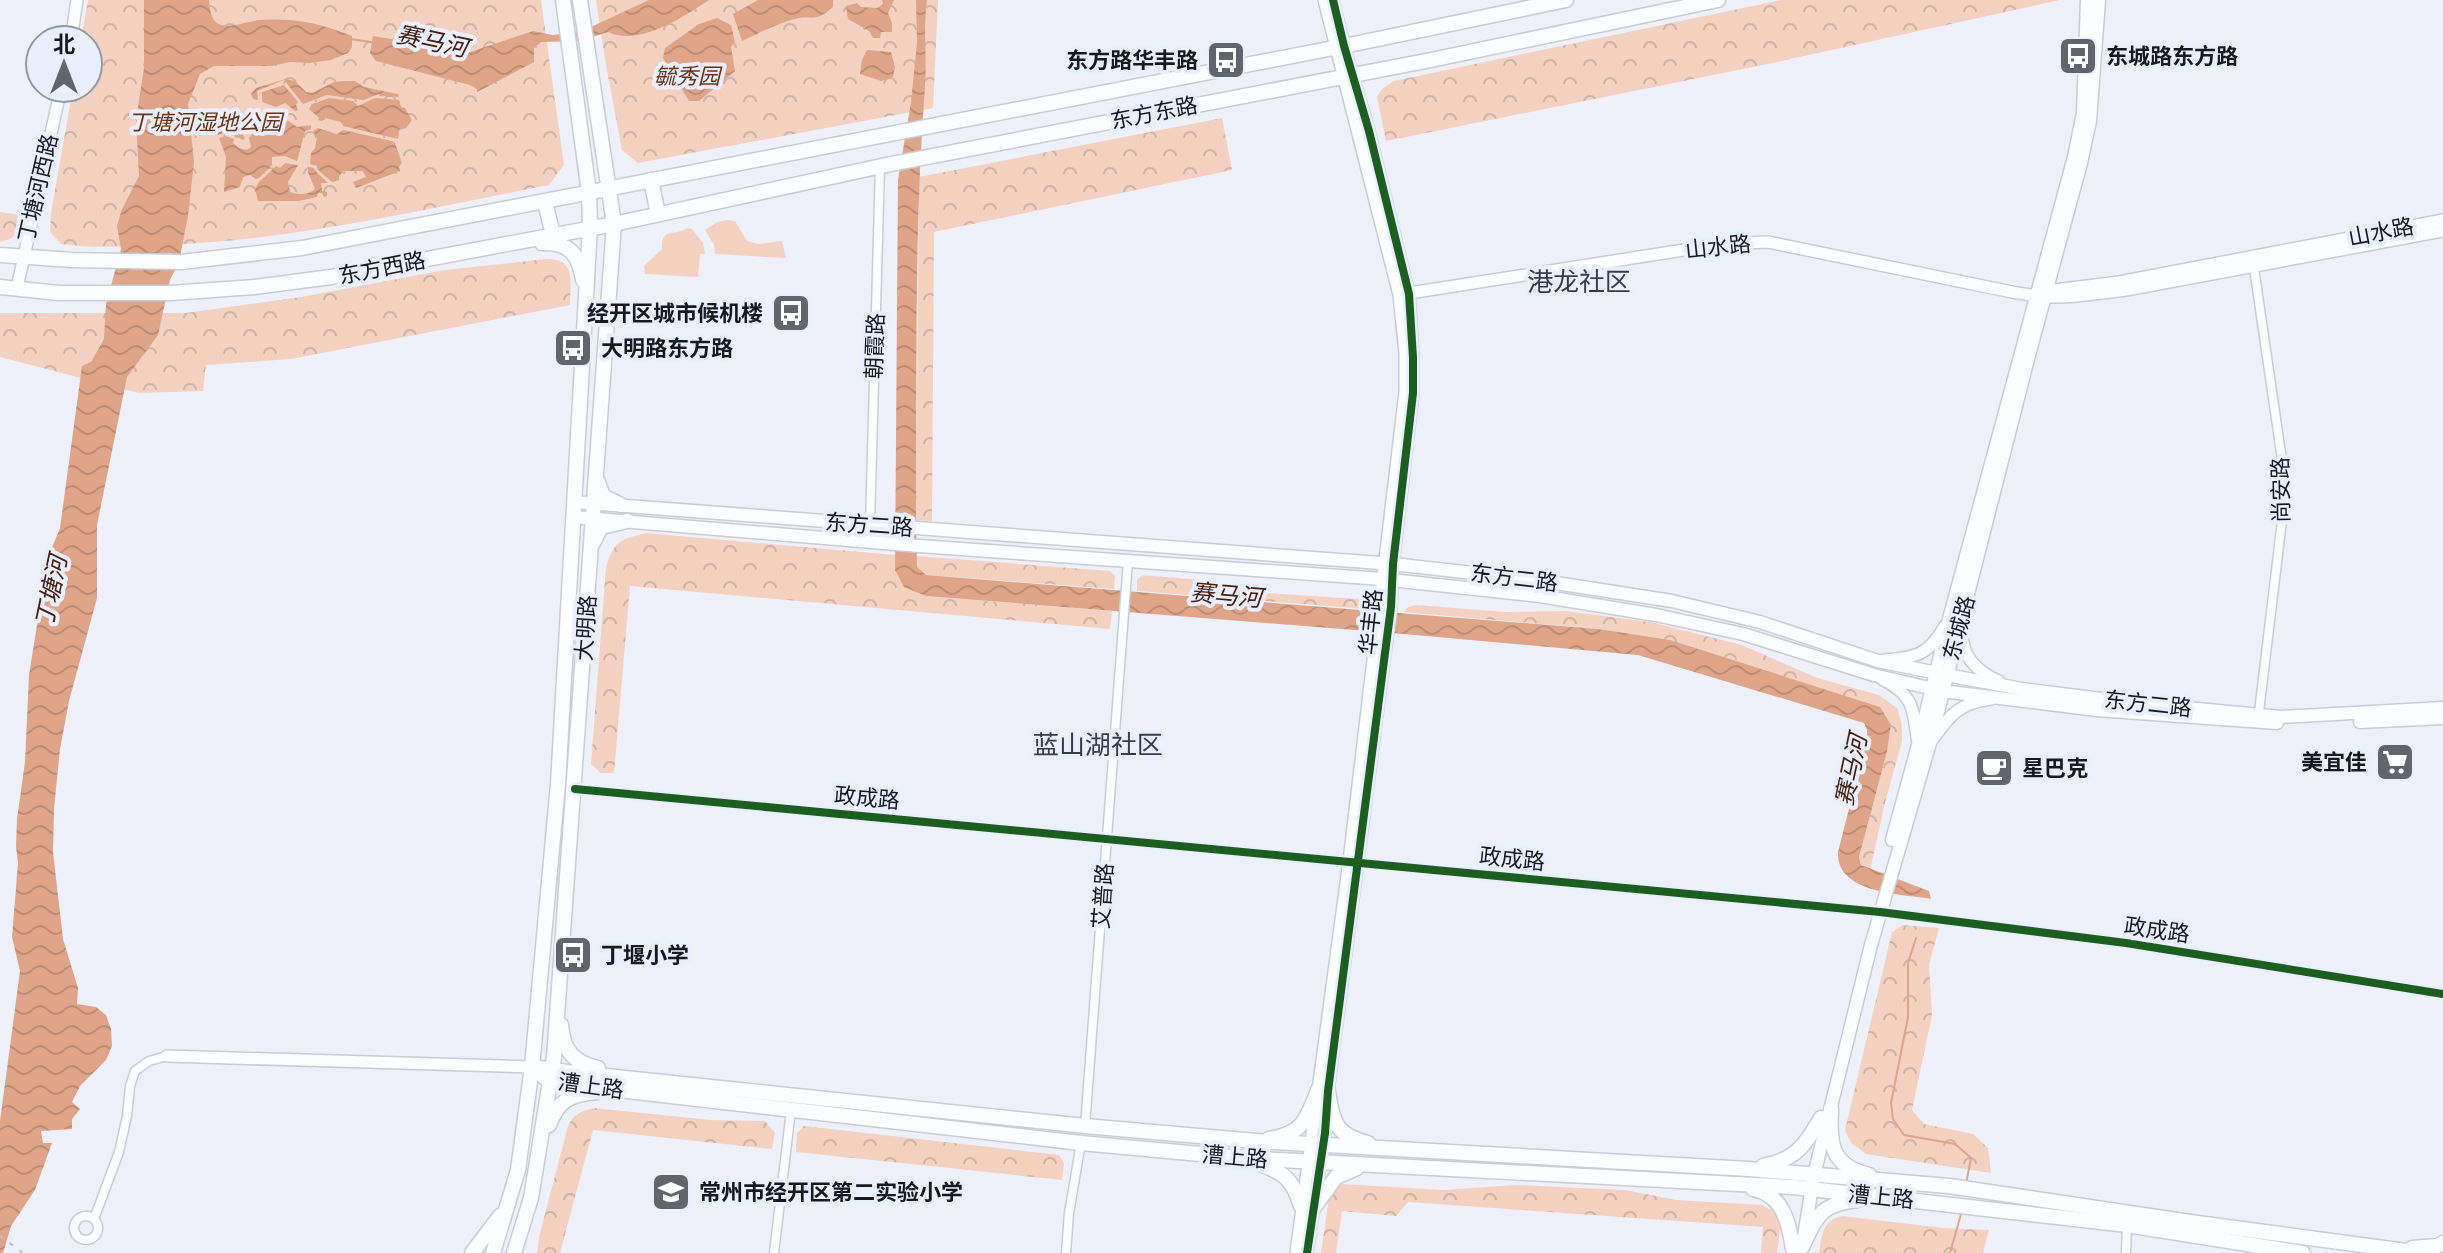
<svg xmlns="http://www.w3.org/2000/svg" width="2443" height="1253" viewBox="0 0 2443 1253" font-family="'Crimson Pro','Noto Sans SC',serif">
<style>
.green{fill:#f5d1c2}
.forest{fill:url(#forest-crowns)}
.water{fill:url(#water-waves)}
.lines{fill:none;stroke-linecap:round;stroke-linejoin:round}
.stream{stroke:#dfa588;stroke-width:2}
.minor-casing{stroke:#cacdd3;stroke-width:11}
.tertiary-casing{stroke:#cacdd3;stroke-width:14}
.secondary-casing{stroke:#cacdd3;stroke-width:15}
.primary-casing{stroke:#cacdd3;stroke-width:17}
.minor{stroke:#fcfdfe;stroke-width:8}
.tertiary{stroke:#fcfdfe;stroke-width:11}
.secondary{stroke:#fcfdfe;stroke-width:12}
.primary{stroke:#fcfdfe;stroke-width:14}
.rail{stroke:#c0c1c3;stroke-width:2;stroke-dasharray:4 8;stroke-linecap:butt}
.cycleway-casing{stroke:#eaeffd;stroke-width:13}
.cycleway{stroke:#1b5e20;stroke-width:8}
.labels{text-anchor:middle;dominant-baseline:central;stroke-width:8;stroke-linejoin:round;paint-order:stroke}
.poi-label{font-size:22px;font-weight:bold;fill:#17191f;stroke:#eaeffd;text-anchor:start}
.park-label{font-size:22px;font-style:italic;fill:#6c3414;stroke:#eaeffd}
.street-label{font-size:22px;fill:#17191f;stroke:#eaeffd}
.water-label{font-size:24px;font-style:italic;fill:#452210;stroke:#eaeffd}
.quarter-label{font-size:26px;fill:#373c49;stroke:#eaeffd}
</style>
<defs>
<pattern id="forest-crowns" width="20" height="18" patternUnits="userSpaceOnUse" patternTransform="scale(2)"><rect width="20" height="18" fill="#f5d1c2"/><path d="M2 6a3 3 0 1 1 6 0M12 15a3 3 0 1 1 6 0" fill="none" stroke="#d1b3a6"/></pattern>
<pattern id="water-waves" width="16" height="10" patternUnits="userSpaceOnUse" patternTransform="scale(2)"><rect width="16" height="10" fill="#dfa588"/><path d="M0 5q4-4 8 0t8 0" fill="none" stroke="#bf8d75"/></pattern>
</defs>
<rect width="100%" height="100%" fill="#eef1f9"/>
<g class="green">
<polygon points="728,220 735,221 747,241 758,244 782,241 786,258 715,254 714,245 705,230 717,222"/>
<path d="M 687,228 L 692,229 L 703,243 L 705,254 L 700,254 L 698,277 L 645,274 L 644,266 L 662,249 C 661,226 675,237 687,228 Z"/>
</g>
<g class="forest">
<path d="M 88,0 L 541,0 L 564,165 L 549,185 C 422,210 294,240 164,245 C 129,246 95,249 61,244 L 50,232 L 51,213 L 73,88 L 88,88 L 88,40 L 81,40 Z"/>
<polygon points="596,0 938,0 933,108 638,163 622,150 605,60"/>
<polygon points="1781,0 2060,0 1758,66 1386,141 1377,97 1382,89 1394,81"/>
<polygon points="1222,118 1232,170 934,232 932,521 916,520 919,177"/>
<path d="M 0,212 L 27,216 C 21,230 16,239 0,242 Z"/>
<path d="M 546,259 C 577,259 570,281 570,305 L 291,359 L 206,365 L 203,391 L 139,393 L 0,357 L 0,313 L 186,313 L 301,297 L 445,270 Z"/>
<path d="M 646,533 L 895,555 L 895,570 L 926,596 L 1112,611 L 1110,629 L 630,586 L 614,773 L 601,773 L 591,764 L 606,567 C 614,541 621,539 646,533 Z"/>
<polygon points="917,556 1110,571 1115,576 1114,589 926,575 917,568"/>
<polygon points="1143,575 1211,581 1266,593 1358,599 1366,609 1137,591 1137,580"/>
<polygon points="1416,605 1506,612 1566,611 1650,622 1742,645 1817,678 1879,695 1897,708 1902,725 1902,741 1885,803 1870,870 1861,865 1859,857 1887,752 1891,725 1598,629 1404,612 1408,607"/>
<polygon points="1903,925 1939,928 1929,965 1932,1015 1912,1110 1924,1124 1973,1134 1988,1148 1991,1173 1866,1154 1851,1143 1845,1130 1892,932"/>
<path d="M 594,1108 L 711,1120 L 765,1121 L 775,1133 L 772,1149 L 593,1130 L 560,1253 L 537,1253 L 539,1237 L 568,1126 C 574,1114 581,1111 594,1108 Z"/>
<polygon points="804,1126 1059,1155 1064,1163 1062,1180 796,1152 797,1133"/>
<polygon points="1341,1184 1444,1190 1516,1185 1625,1190 1676,1200 1762,1205 1776,1213 1781,1224 1777,1253 1761,1253 1763,1227 1408,1202 1396,1216 1342,1211 1336,1253 1321,1253 1329,1197"/>
<path d="M 1842,1216 L 1943,1228 L 1989,1230 L 1983,1253 L 1819,1253 C 1822,1234 1822,1221 1842,1216 Z"/>
</g>
<g class="water">
<path d="M 144,0 L 209,0 C 210,8 210,18 217,23 C 228,30 248,21 260,20 C 297,18 318,23 352,36 L 352,47 L 348,53 L 331,60 L 310,63 L 290,62 L 272,66 L 214,66 L 200,74 L 188,104 L 194,162 L 188,216 L 179,262 L 170,280 L 158,335 L 127,377 L 97,525 L 97,598 L 69,701 L 60,749 L 54,809 L 53,852 L 63,939 L 78,988 L 77,1004 L 96,1007 L 106,1015 L 111,1029 L 112,1046 L 106,1060 L 80,1086 L 72,1102 L 80,1109 L 72,1119 L 72,1129 L 41,1131 L 43,1143 L 52,1143 L 35,1190 L 11,1226 L 3,1253 L 0,1253 L 0,1121 L 20,971 L 12,937 L 18,863 L 16,846 L 17,819 L 25,762 L 29,675 L 37,625 L 49,579 L 51,550 L 60,528 L 82,366 L 91,362 L 104,339 L 106,304 L 121,249 L 117,226 L 122,209 L 139,176 L 136,120 L 144,68 Z"/>
<path d="M 649,0 L 709,0 C 683,17 639,47 608,32 L 579,41 L 541,42 L 534,48 L 534,62 L 477,92 L 477,89 L 470,85 L 376,61 L 370,53 L 373,36 L 470,52 L 533,31 L 552,35 L 580,32 Z"/>
<path d="M 758,0 L 833,0 L 833,7 C 813,25 812,13 791,20 C 774,25 759,33 742,41 L 733,14 Z"/>
<polygon points="882,0 894,0 888,13 892,23 892,32 881,32 880,38 873,38 869,31 848,19 846,6 857,3 861,7 877,8 883,4"/>
<path d="M 916,0 L 927,0 C 923,29 927,57 925,86 C 914,230 917,375 916,520 L 917,567 L 926,575 L 1598,629 L 1670,640 L 1880,707 L 1891,725 L 1887,752 L 1859,857 L 1861,865 L 1929,891 L 1931,899 C 1902,894 1836,894 1838,852 L 1867,738 L 1867,730 L 1864,723 L 1638,655 L 1404,634 L 926,596 L 904,587 L 895,570 L 898,180 L 911,102 L 917,43 Z"/>
<polygon points="717,18 731,25 735,42 731,47 735,71 699,101 689,101 663,58 665,48 699,24"/>
<polygon points="867,50 891,52 895,67 893,77 881,81 860,74 862,60"/>
<polygon points="286,79 295,81 306,92 312,93 334,82 343,81 355,81 364,87 398,94 399,97 380,96 379,94 363,100 327,95 303,104 284,80 257,91 258,100 253,99 251,94 256,88"/>
<polygon points="284,85 298,102 296,105 298,110 295,111 285,103 276,107 262,102 262,92"/>
<polygon points="329,98 353,101 358,106 375,98 399,100 401,107 405,108 412,120 406,128 399,130 398,139 343,126 341,122 325,118 322,121 318,120 319,118 309,109 312,104"/>
<polygon points="225,113 233,113 243,120 262,115 247,133 244,132 242,134 245,138 243,140 231,134 233,133 232,130 218,135 215,131 215,123"/>
<polygon points="265,116 289,121 297,127 311,125 311,129 305,131 297,161 285,156 272,157 272,165 259,178 256,179 250,175 243,177 240,187 224,192 226,157 219,138 226,136 234,139 233,143 239,148 247,150 251,147 249,138"/>
<polygon points="318,128 337,134 343,130 392,141 395,143 402,163 399,167 400,171 356,188 353,182 366,177 363,171 344,171 339,176 339,180 332,182 317,169 317,166 310,164 311,153 315,148 317,137 313,131"/>
<path d="M 285,163 L 298,165 L 288,182 L 290,192 C 298,195 309,195 315,189 L 308,172 L 308,167 L 312,168 L 328,183 L 321,183 L 322,191 L 327,192 L 327,196 L 324,197 L 322,193 L 318,193 L 317,197 L 298,201 L 258,201 L 255,189 L 259,182 L 276,166 L 280,168 Z"/>
</g>
<g class="lines">
<g class="stream">
<polyline points="350,39 371,42"/>
<polyline points="1916,938 1908,963 1908,1017 1891,1103 1893,1119 1904,1135 1955,1144 1971,1158 1966,1184"/>
<polyline points="1950,1253 1961,1214"/>
</g>
<defs>
<g id="minor">
<polyline points="2253,261 2282,460 2285,496 2258,720"/>
<polyline points="870,525 880,166"/>
<polyline points="575,789 1880,912 2126,943 2443,994"/>
<polyline points="1085,1126 1128,561"/>
<circle cx="86" cy="1228" r="12"/>
<polyline points="94,1219 119,1152 127,1116 130,1086 135,1071 149,1061 167,1056"/>
<polyline points="774,1253 791,1110"/>
<polyline points="1066,1253 1069,1213 1081,1143"/>
<polyline points="2126,1253 2127,1225"/>
</g>
<g id="tertiary">
<polyline points="71,40 77,0"/>
<polyline points="17,288 61,88"/>
<polyline points="2055,290 2119,282 2443,220"/>
<path d="M 1403,294 L 1722,244 L 1768,242 L 2017,293 C 2027,294 2038,297 2049,297 C 2074,298 2100,293 2126,290 L 2443,231"/>
<path d="M 1961,623 C 1962,631 1962,642 1965,650 C 1970,664 1985,676 1999,681"/>
<path d="M 1884,660 C 1915,658 1929,655 1945,626"/>
<path d="M 1882,679 C 1916,697 1912,708 1918,743"/>
<path d="M 1932,740 C 1950,715 1959,703 1991,699"/>
<polyline points="167,1056 532,1067"/>
<polyline points="1296,1253 1349,861 1405,392 1405,353 1399,295 1324,0"/>
<polyline points="1307,1253 1325,1133 1328,1091 1391,607 1393,564 1413,393 1413,358 1409,294 1369,131 1344,46 1333,0"/>
</g>
<g id="secondary">
<polyline points="574,502 1393,564 1543,581 1672,601 1760,622 1878,661 1947,675 2022,689 2125,702 2281,717 2443,708"/>
<polyline points="573,517 919,546 1382,579 1540,596 1656,615 1743,634 1874,675 1942,691 2097,710 2277,723"/>
<polyline points="2360,722 2443,718"/>
<polyline points="1892,840 1918,745 1949,619 2074,157 2083,113 2087,0"/>
<polyline points="1804,1236 1814,1175 1871,945 1930,743 2029,355 2081,163 2090,121 2099,0"/>
</g>
<g id="primary">
<polyline points="651,180 658,214"/>
<polyline points="545,202 553,235"/>
<path d="M 542,243 C 569,242 579,254 583,280"/>
<polyline points="0,255 72,260 181,262 302,248 1344,46 1566,0"/>
<polyline points="0,287 59,293 171,293 254,287 331,277 614,224 891,164 1431,60 1718,0"/>
<polyline points="598,482 603,496 621,505"/>
<polyline points="593,543 601,527 627,521"/>
<path d="M 561,1025 C 563,1051 574,1063 598,1068"/>
<polyline points="532,1067 568,1072 1085,1126 1256,1141 1748,1169 1949,1186 2190,1222 2421,1253"/>
<polyline points="533,1067 550,1082 1081,1143 1243,1158 1793,1187 2127,1225 2303,1253"/>
<path d="M 1328,1091 C 1333,1122 1335,1135 1368,1143"/>
<path d="M 1831,1109 C 1829,1144 1831,1166 1869,1175"/>
<path d="M 549,1125 C 558,1100 571,1094 597,1092"/>
<path d="M 1269,1139 C 1303,1134 1307,1119 1318,1090"/>
<path d="M 1259,1164 C 1284,1172 1293,1180 1301,1206"/>
<path d="M 1763,1166 C 1796,1160 1806,1144 1821,1118"/>
<path d="M 1753,1189 C 1783,1195 1789,1222 1793,1249"/>
<polyline points="1312,1210 1336,1177 1357,1168"/>
<path d="M 1802,1247 C 1817,1216 1820,1204 1858,1200"/>
<polyline points="2412,1248 2437,1246 2443,1243"/>
<polyline points="472,1253 500,1216"/>
<polyline points="493,1253 518,1170 532,1067 558,784 590,227 589,193 563,0"/>
<polyline points="514,1253 531,1198 554,1057 614,224 580,0"/>
</g>
</defs>
<use href="#minor" class="minor-casing"/>
<use href="#tertiary" class="tertiary-casing"/>
<use href="#secondary" class="secondary-casing"/>
<use href="#primary" class="primary-casing"/>
<use href="#minor" class="minor"/>
<use href="#tertiary" class="tertiary"/>
<use href="#secondary" class="secondary"/>
<use href="#primary" class="primary"/>
<polyline class="rail" points="0,1236 23,1253"/>
<defs>
<g id="cycleway">
<polyline points="575,789 1880,912 2126,943 2443,994"/>
<polyline points="1307,1253 1325,1133 1328,1091 1391,607 1393,564 1413,393 1413,358 1409,294 1369,131 1344,46 1333,0"/>
</g>
</defs>
<use href="#cycleway" class="cycleway-casing"/>
<use href="#cycleway" class="cycleway"/>
</g>
<defs>
<symbol id="bus-square" viewBox="-11 -11 22 22"><rect x="-9" y="-9" width="18" height="18" rx="4" fill="#62656b" stroke="#eaeffd"/><path d="M-5-6H5V4H4V6H2V4H-2V6H-4V4H-5ZM-3.5-4V0h7V-4ZM-3.5 1.2v1.5H-2V1.2ZM2 1.2v1.5H3.5V1.2Z" fill="#fff"/></symbol>
<symbol id="supermarket-square" viewBox="-11 -11 22 22"><rect x="-9" y="-9" width="18" height="18" rx="4" fill="#62656b" stroke="#eaeffd"/><path d="M-6-5.5h2.5l.6 2H6L4.5 2H-2.5L-4.4-4H-6ZM-1.5 3.2a1.3 1.3 0 1 0 .1 0ZM3 3.2a1.3 1.3 0 1 0 .1 0Z" fill="#fff"/></symbol>
<symbol id="cafe-square" viewBox="-11 -11 22 22"><rect x="-9" y="-9" width="18" height="18" rx="4" fill="#62656b" stroke="#eaeffd"/><path d="M-5.5-4.5H6V0H3Q3 3.5 0 3.5H-2.5Q-5.5 3.5-5.5 0ZM3-3.2v2h1.7v-2ZM-6 4.5H4V6H-6Z" fill="#fff"/></symbol>
<symbol id="school-square" viewBox="-11 -11 22 22"><rect x="-9" y="-9" width="18" height="18" rx="4" fill="#62656b" stroke="#eaeffd"/><path d="M0-5L7-2L0 1L-7-2ZM-4 1L0 2.5L4 1V4Q0 6-4 4Z" fill="#fff"/></symbol>
</defs>
<g fill-rule="evenodd">
<use href="#bus-square" x="2056" y="34" width="44" height="44"/>
<use href="#bus-square" x="1204" y="38" width="44" height="44"/>
<use href="#bus-square" x="769" y="291" width="44" height="44"/>
<use href="#bus-square" x="551" y="326" width="44" height="44"/>
<use href="#supermarket-square" x="2373" y="740" width="44" height="44"/>
<use href="#cafe-square" x="1972" y="746" width="44" height="44"/>
<use href="#bus-square" x="551" y="933" width="44" height="44"/>
<use href="#school-square" x="649" y="1170" width="44" height="44"/>
</g>
<g class="labels">
<g class="poi-label">
<text x="2106" y="56">东城路东方路</text>
<text x="1198" y="60" text-anchor="end">东方路华丰路</text>
<text x="763" y="313" text-anchor="end">经开区城市候机楼</text>
<text x="601" y="348">大明路东方路</text>
<text x="2367" y="762" text-anchor="end">美宜佳</text>
<text x="2022" y="768">星巴克</text>
<text x="601" y="955">丁堰小学</text>
<text x="699" y="1192">常州市经开区第二实验小学</text>
</g>
<g class="park-label">
<text x="687" y="76">毓秀园</text>
<text x="205" y="122">丁塘河湿地公园</text>
</g>
<g class="street-label">
<text transform="translate(1154 113) rotate(-11)">东方东路</text>
<text transform="translate(38 188) rotate(-77)">丁塘河西路</text>
<text transform="translate(2381 232) rotate(-11)">山水路</text>
<text transform="translate(1718 247) rotate(-6)">山水路</text>
<text transform="translate(382 268) rotate(-11)">东方西路</text>
<text transform="translate(875 346) rotate(-88)">朝霞路</text>
<text transform="translate(2281 490) rotate(-91)">尚安路</text>
<text transform="translate(869 525) rotate(4)">东方二路</text>
<text transform="translate(1514 578) rotate(7)">东方二路</text>
<text transform="translate(1371 622) rotate(-84)">华丰路</text>
<text transform="translate(586 628) rotate(-86)">大明路</text>
<text transform="translate(1959 628) rotate(-75)">东城路</text>
<text transform="translate(2148 704) rotate(6)">东方二路</text>
<text transform="translate(867 798) rotate(5)">政成路</text>
<text transform="translate(1512 859) rotate(6)">政成路</text>
<text transform="translate(1103 896) rotate(-86)">艾普路</text>
<text transform="translate(2157 930) rotate(8)">政成路</text>
<text transform="translate(591 1086) rotate(8)">漕上路</text>
<text transform="translate(1235 1157) rotate(5)">漕上路</text>
<text transform="translate(1881 1197) rotate(6)">漕上路</text>
</g>
<g class="water-label">
<text transform="translate(432 41) rotate(12)">赛马河</text>
<text transform="translate(51 591) rotate(-78)">丁塘河</text>
<text transform="translate(1226 595) rotate(5)">赛马河</text>
<text transform="translate(1851 770) rotate(-78)">赛马河</text>
</g>
<g class="quarter-label">
<text x="1579" y="282">港龙社区</text>
<text x="1098" y="745">蓝山湖社区</text>
</g>
</g>
<g transform="translate(64 64)"><circle r="38" fill="#eaeffd" stroke="#9699a4" stroke-width="2"/>
<path d="M0-6L14 30L0 20L-14 30Z" fill="#62656b"/>
<text y="-12" font-size="22" font-weight="bold" text-anchor="middle" fill="#17191f">北</text>
</g>
</svg>
